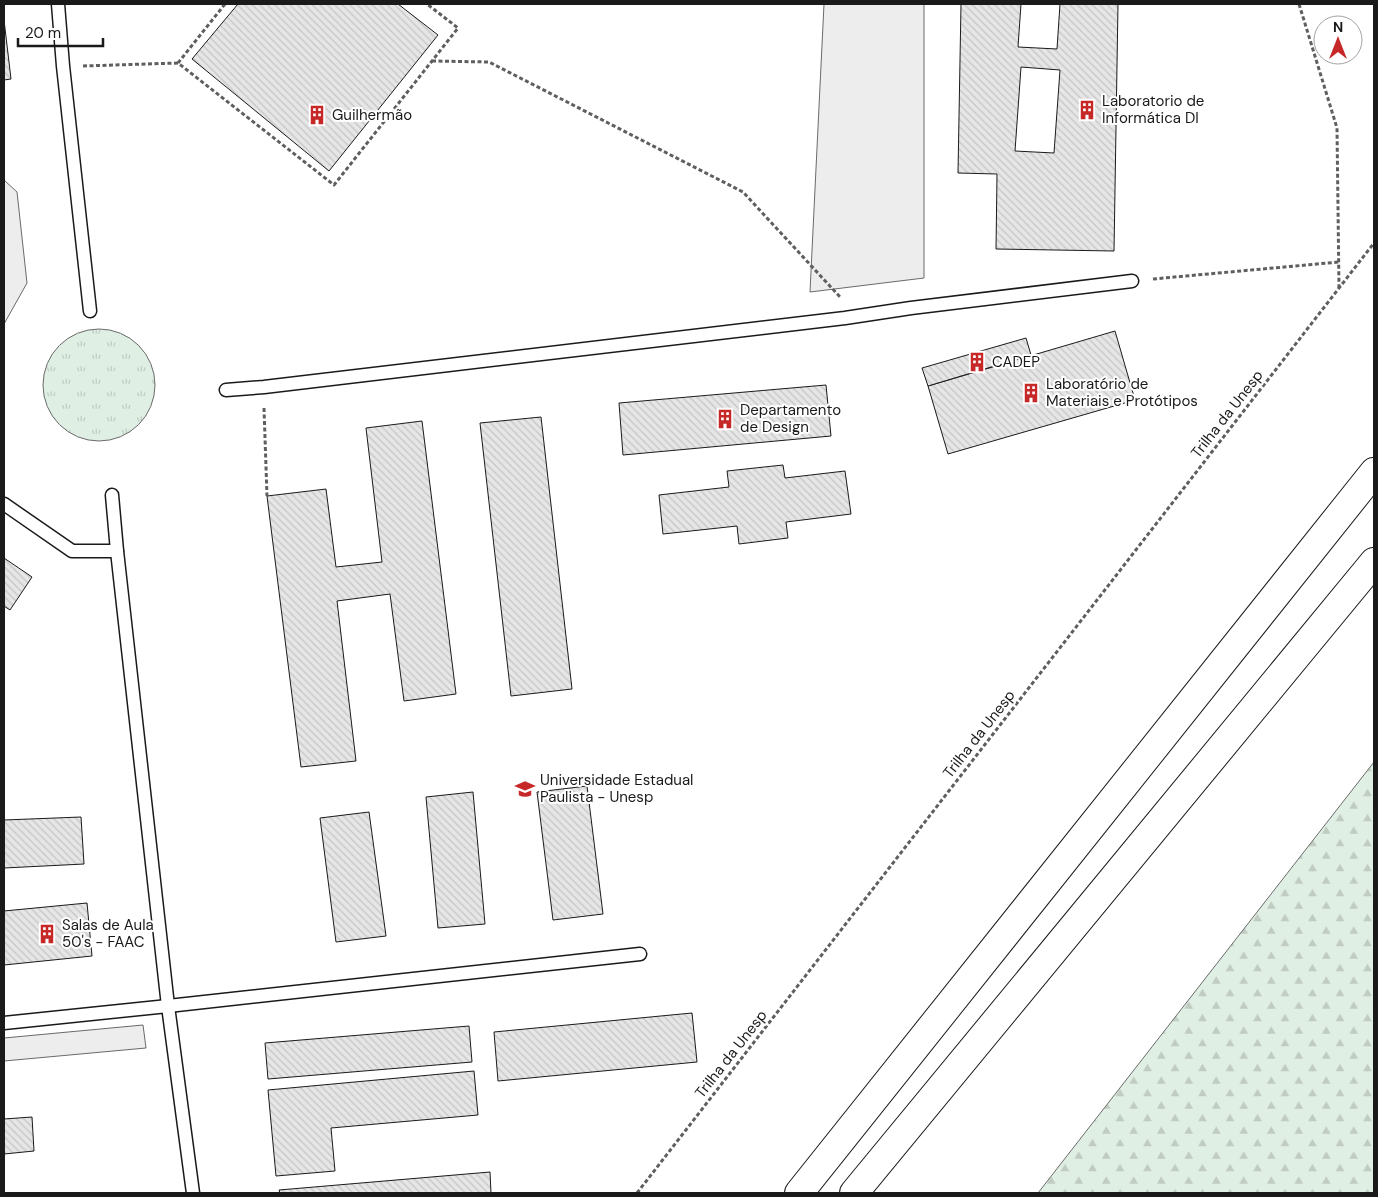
<svg xmlns="http://www.w3.org/2000/svg" width="1378" height="1197" viewBox="0 0 1378 1197" font-family="'DM Sans',sans-serif">
<style>
.grass{fill:url(#grass-tufts);stroke:#6a6a6a}
.forest{fill:url(#forest-firs);stroke:#6a6a6a}
.parking{fill:#ededed;stroke:#6a6a6a}
.building{fill:url(#building-back-hatch);stroke:#1a1a1a;fill-rule:evenodd}
.lines{fill:none;stroke-linecap:round;stroke-linejoin:round}
.lane-casing{stroke:#1a1a1a;stroke-width:15}
.highway-casing{stroke:#1a1a1a;stroke-width:30}
.path{stroke:#5f5f5f;stroke-width:3;stroke-dasharray:4 2.5;stroke-linecap:butt}
.lane{stroke:#fff;stroke-width:12}
.highway{stroke:#fff;stroke-width:28}
.labels{text-anchor:middle;dominant-baseline:central;stroke-width:4;stroke-linejoin:round;paint-order:stroke}
.poi-label{font-size:15px;fill:#1a1a1a;stroke:#fff;text-anchor:start}
.street-label{font-size:15px;fill:#1a1a1a;stroke:#fff}
</style>
<defs>
<pattern id="grass-tufts" width="24" height="20" patternUnits="userSpaceOnUse" patternTransform="scale(1.25)"><rect width="24" height="20" fill="#e0efe3"/><path d="M3 7l-1-3M5 7V3M7 7l1-3M15 17l-1-3M17 17v-4M19 17l1-3" fill="none" stroke="#c0ccc2"/></pattern>
<pattern id="forest-firs" width="22" height="20" patternUnits="userSpaceOnUse" patternTransform="scale(1.25)"><rect width="22" height="20" fill="#e0efe3"/><path d="M5 1l3.5 6h-7zM16 11l3.5 6h-7z" fill="#c0ccc2"/></pattern>
<pattern id="building-back-hatch" width="6" height="6" patternUnits="userSpaceOnUse" patternTransform="scale(1.25)"><rect width="6" height="6" fill="#e6e6e6"/><path d="M-1 5l2 2M0 0l6 6M5-1l2 2" fill="none" stroke="#c5c5c5"/></pattern>
</defs>
<rect width="100%" height="100%" fill="#fff"/>
<circle class="grass" cx="99" cy="385" r="56"/>
<polygon class="forest" points="1374,762 1374,1193 1038,1193"/>
<g class="parking">
<polygon points="824,4 924,4 924,278 810,292"/>
<polygon points="4,180 17,192 27,283 4,324"/>
<polygon points="143,1025 146,1048 4,1061 4,1038"/>
</g>
<g class="building">
<polygon points="238,4 398,4 438,35 329,171 192,59"/>
<path d="M 961,4 L 1021,4 L 1018,47 L 1057,49 L 1060,4 L 1118,4 L 1114,251 L 996,249 L 997,174 L 958,173 ZM 1021,67 L 1060,70 L 1054,153 L 1015,151 Z"/>
<polygon points="4,20 11,79 4,80"/>
<polygon points="1115,331 1135,400 948,454 928,386"/>
<polygon points="1026,338 1031,355 928,386 922,368"/>
<polygon points="826,385 831,436 623,455 619,403"/>
<polygon points="541,417 572,689 511,696 480,423"/>
<polygon points="422,421 456,694 404,701 390,594 337,601 356,761 301,767 267,496 326,489 336,567 382,562 366,428"/>
<polygon points="783,465 785,478 845,471 851,514 786,522 788,538 739,544 737,526 663,534 659,495 729,487 727,471"/>
<polygon points="4,558 32,577 10,610 4,606"/>
<polygon points="587,786 603,914 553,920 537,792"/>
<polygon points="473,792 485,924 438,928 426,797"/>
<polygon points="369,812 386,936 336,942 320,818"/>
<polygon points="81,817 84,864 4,868 4,820"/>
<polygon points="87,903 92,956 4,965 4,911"/>
<polygon points="692,1013 697,1062 498,1081 494,1032"/>
<polygon points="469,1026 472,1062 268,1079 265,1043"/>
<polygon points="474,1071 478,1115 331,1128 335,1171 276,1176 268,1090"/>
<polygon points="32,1117 34,1151 4,1154 4,1119"/>
<polygon points="490,1172 491,1193 280,1193 279,1190"/>
</g>
<g class="lines">
<defs>
<g id="lane">
<polyline points="58,4 63,66 90,311"/>
<polyline points="226,390 264,387 845,318 911,308 1132,281"/>
<polyline points="112,495 117,551 168,1006 193,1193"/>
<polyline points="4,504 72,551 117,551"/>
<polyline points="4,1023 168,1006 640,954"/>
</g>
<g id="highway">
<polyline points="799,1193 1374,472"/>
<polyline points="854,1193 1374,562"/>
</g>
</defs>
<use href="#lane" class="lane-casing"/>
<use href="#highway" class="highway-casing"/>
<g class="path">
<polyline points="225,4 178,63 334,185 458,28 427,4"/>
<polyline points="1299,4 1337,128 1339,288"/>
<polyline points="432,61 489,62 743,192 841,298"/>
<polyline points="83,66 178,63"/>
<polyline points="1153,279 1339,262"/>
<polyline points="264,408 267,496"/>
<polyline points="637,1193 1374,243"/>
</g>
<use href="#lane" class="lane"/>
<use href="#highway" class="highway"/>
</g>
<defs>
<symbol id="building-bare" viewBox="-9 -9 18 18"><path d="M-4-6H4V6H1V3H-1V6H-4ZM-2.5-4.3h1.7v1.8h-1.7ZM.8-4.3h1.7v1.8H.8ZM-2.5-1h1.7V.8h-1.7ZM.8-1h1.7V.8H.8Z" fill="#c62828" stroke="#fff" stroke-width="2.5" paint-order="stroke"/></symbol>
<symbol id="university-bare" viewBox="-9 -9 18 18"><path d="M0-5L7-2L0 1L-7-2ZM-4 1L0 2.5L4 1V4Q0 6-4 4Z" fill="#c62828" stroke="#fff" stroke-width="2.5" paint-order="stroke"/></symbol>
</defs>
<g fill-rule="evenodd">
<use href="#building-bare" x="1073" y="96" width="28" height="28"/>
<use href="#building-bare" x="303" y="101" width="28" height="28"/>
<use href="#building-bare" x="963" y="348" width="28" height="28"/>
<use href="#building-bare" x="1017" y="379" width="28" height="28"/>
<use href="#building-bare" x="711" y="405" width="28" height="28"/>
<use href="#university-bare" x="511" y="775" width="28" height="28"/>
<use href="#building-bare" x="33" y="920" width="28" height="28"/>
</g>
<g class="labels">
<g class="poi-label">
<text x="1102" y="101">Laboratorio de<tspan x="1102" dy="17">Informática DI</tspan></text>
<text x="332" y="115">Guilhermão</text>
<text x="992" y="362">CADEP</text>
<text x="1046" y="384">Laboratório de<tspan x="1046" dy="17">Materiais e Protótipos</tspan></text>
<text x="740" y="410">Departamento<tspan x="740" dy="17">de Design</tspan></text>
<text x="540" y="780">Universidade Estadual<tspan x="540" dy="17">Paulista - Unesp</tspan></text>
<text x="62" y="925">Salas de Aula<tspan x="62" dy="17">50's - FAAC</tspan></text>
</g>
<g class="street-label">
<text transform="translate(1227 414) rotate(-52)">Trilha da Unesp</text>
<text transform="translate(979 734) rotate(-52)">Trilha da Unesp</text>
<text transform="translate(731 1054) rotate(-52)">Trilha da Unesp</text>
</g>
</g>
<rect width="1378" height="1197" fill="none" stroke="#1a1a1a" stroke-width="10"/>
<g transform="translate(1338 40)"><circle r="24" fill="#ffffff" stroke="#a3a3a3"/>
<path d="M0-4L9 19L0 12L-9 19Z" fill="#c62828"/>
<text y="-8" font-size="14" font-weight="bold" text-anchor="middle" fill="#1a1a1a">N</text>
</g>
<path d="M18 38v8h85v-8" fill="none" stroke="#1a1a1a" stroke-width="2.5"/>
<text x="25" y="38" font-size="15" fill="#1a1a1a" stroke="#ffffff" stroke-width="4" paint-order="stroke">20 m</text>
</svg>
